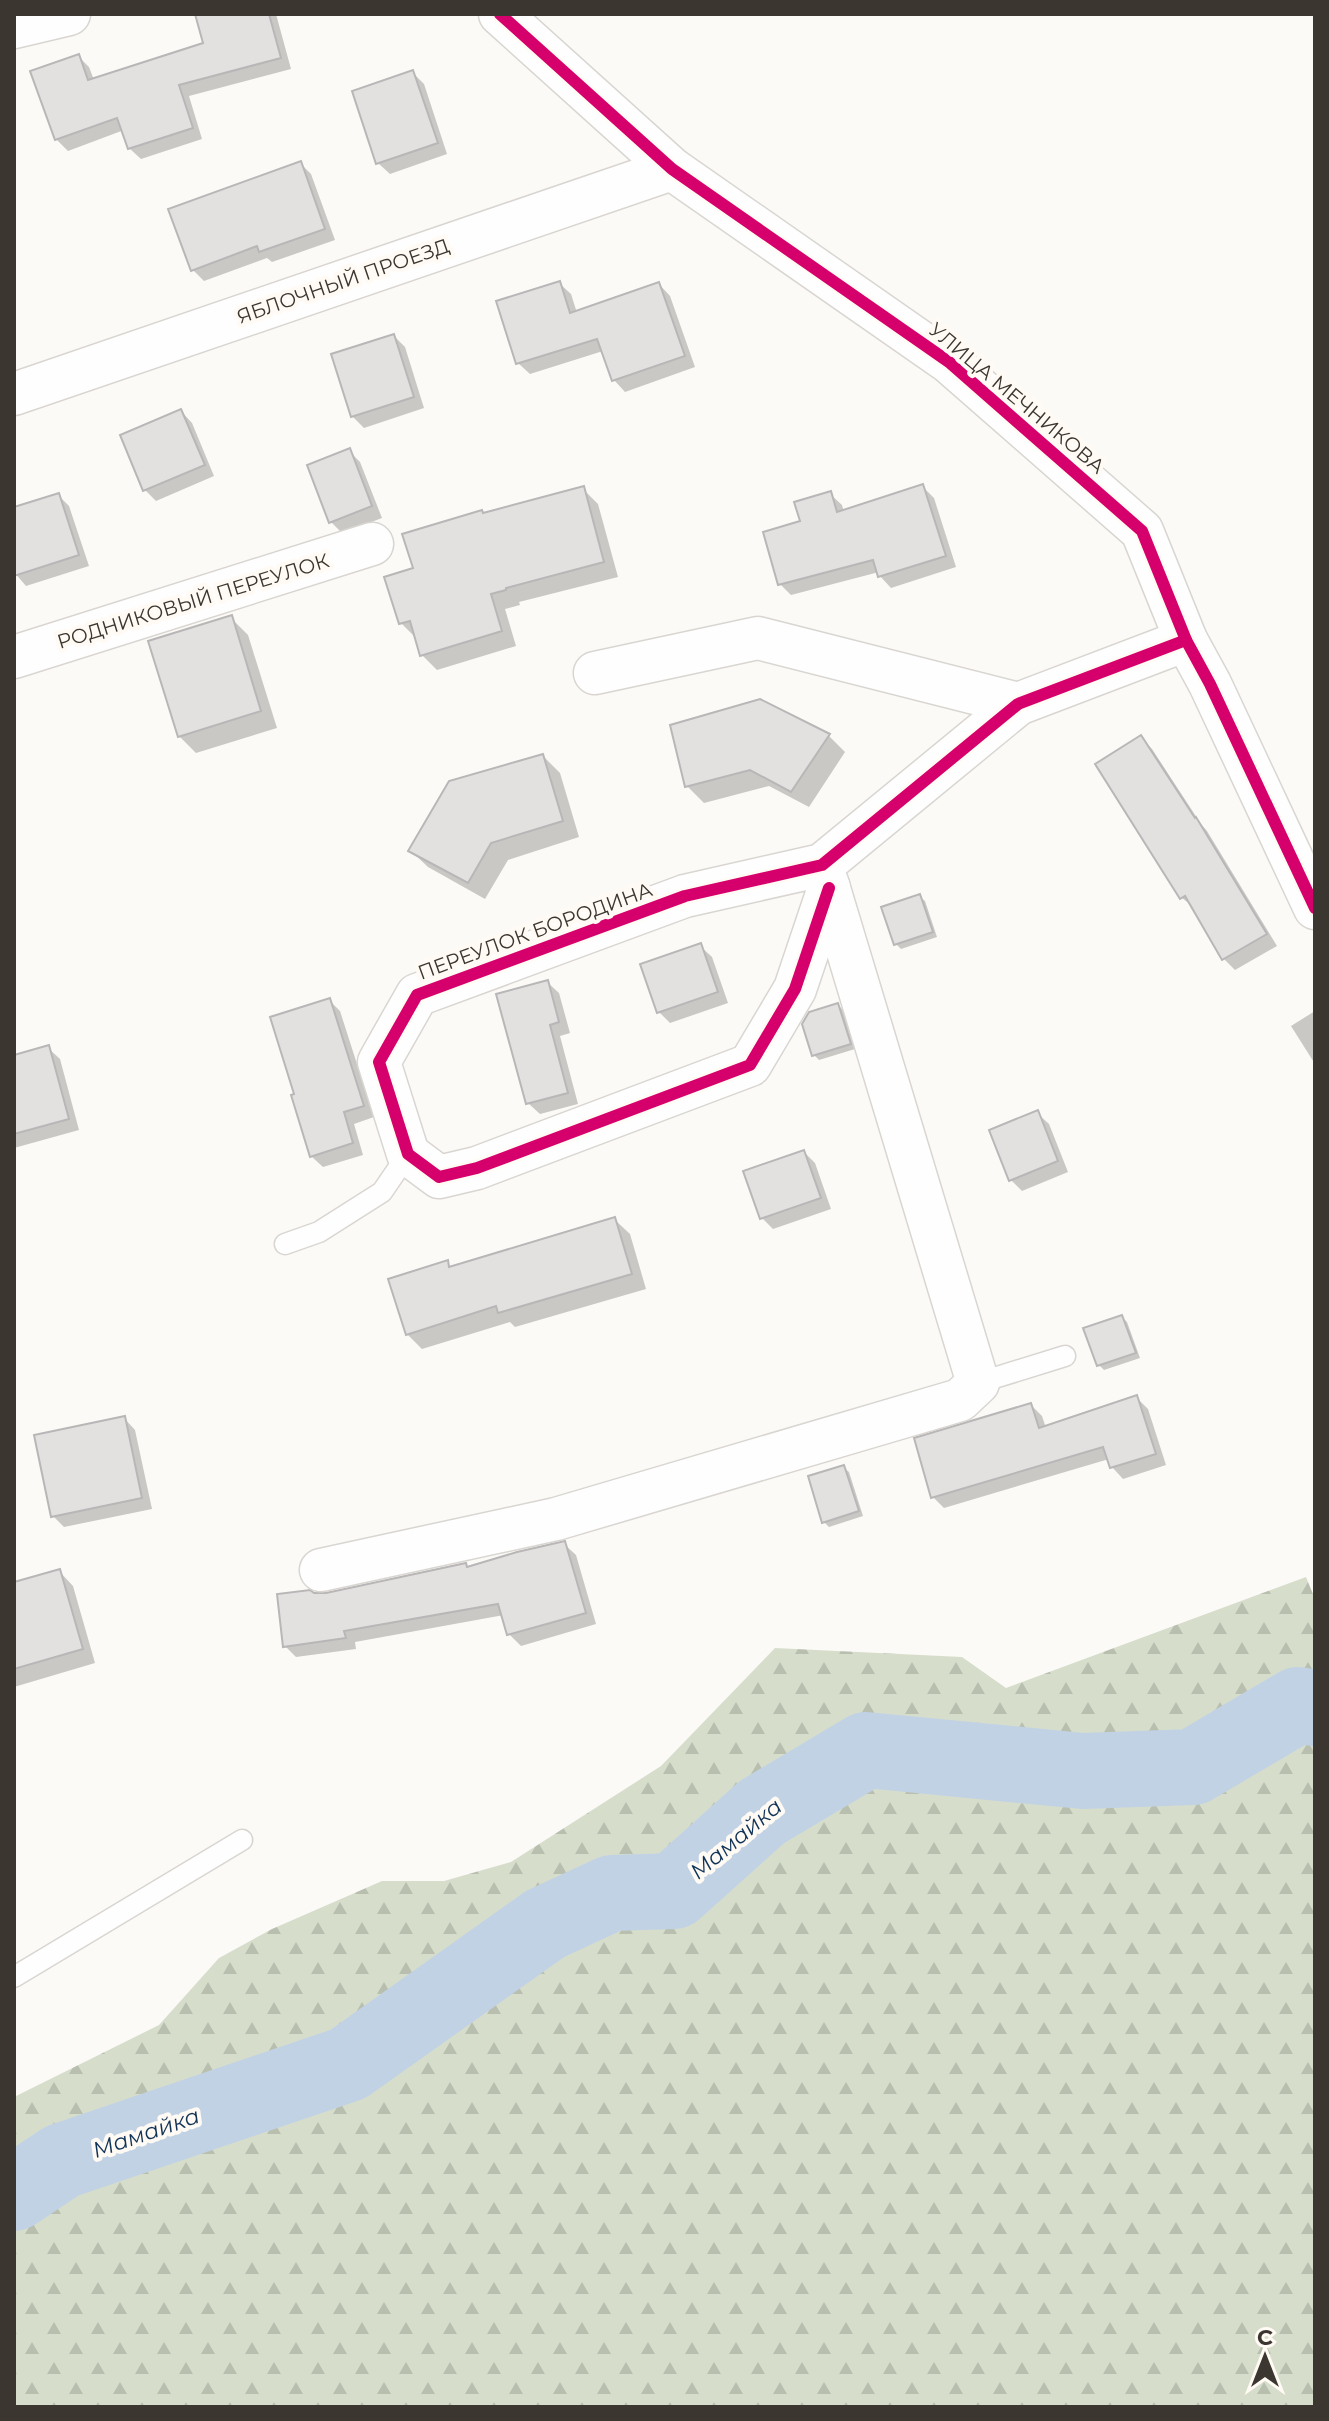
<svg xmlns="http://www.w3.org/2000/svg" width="1329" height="2421" viewBox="0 0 1329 2421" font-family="Montserrat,sans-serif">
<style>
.forest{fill:url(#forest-firs)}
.shadow{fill:#0003}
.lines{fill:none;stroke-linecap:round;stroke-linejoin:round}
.river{stroke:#c2d2e5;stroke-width:76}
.building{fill:#e3e0e0;stroke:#b9b6b7;stroke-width:2}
.lane-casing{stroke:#d9d6d2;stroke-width:23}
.street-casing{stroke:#d9d6d2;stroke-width:45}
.lane{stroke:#fffefe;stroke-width:20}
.street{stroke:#fffefe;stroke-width:42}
.cycleway-casing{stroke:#fffaf4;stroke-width:17}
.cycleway{stroke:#d6006c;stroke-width:12}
.labels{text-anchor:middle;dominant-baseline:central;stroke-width:8;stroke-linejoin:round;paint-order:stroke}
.street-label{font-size:20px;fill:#3b3630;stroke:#fffaf4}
.water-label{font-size:22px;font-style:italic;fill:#0f3257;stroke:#fffaf4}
</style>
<defs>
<pattern id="forest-firs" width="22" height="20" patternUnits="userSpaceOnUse" patternTransform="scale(2)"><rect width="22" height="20" fill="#d6decb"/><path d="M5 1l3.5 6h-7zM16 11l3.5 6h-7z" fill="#b9bfaf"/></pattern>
</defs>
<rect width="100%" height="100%" fill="#fcfaf7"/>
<polygon class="forest" points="1306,1577 1315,1599 1315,2407 14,2407 14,2097 159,2025 219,1958 272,1929 382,1881 444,1881 511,1862 661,1766 775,1648 962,1657 1006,1688"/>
<g class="shadow">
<polygon points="197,14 276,14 291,69 189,96 202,139 141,159 129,148 124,130 68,151 56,139 78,56 89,67 94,80 205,44"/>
<polygon points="412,72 424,84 447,154 390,174 378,163"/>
<polygon points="300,163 311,174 335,240 272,262 267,258 204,281 193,270"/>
<polygon points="559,283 571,294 577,313 659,284 670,296 695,367 625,392 614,380 603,351 530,374 518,363"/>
<polygon points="394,336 405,347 424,408 364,428 352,416"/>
<polygon points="181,411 192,423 214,476 156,501 145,490"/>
<polygon points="349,451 360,462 382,518 342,533 331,522"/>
<polygon points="923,487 934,498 956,567 891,588 880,576 879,572 791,595 780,584 802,522 830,494 842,505 844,512"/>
<polygon points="583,489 598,504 618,577 519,602 520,605 505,609 516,646 437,670 422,655 416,638 401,623 416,570 484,515"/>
<polygon points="58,495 69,506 89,566 26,586 14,572 14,509"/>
<polygon points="231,618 248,635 277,728 196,753 179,736"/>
<polygon points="829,736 845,752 809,807 769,786 704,803 687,786"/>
<polygon points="1141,738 1152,749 1201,824 1207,831 1277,946 1235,970 1224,959 1195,908 1182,898"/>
<polygon points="543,756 560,773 579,837 508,860 485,899 428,867 411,851"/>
<polygon points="919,896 925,901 937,937 901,949 896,944"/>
<polygon points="700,946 712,957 728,1003 670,1023 659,1012"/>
<polygon points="547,982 559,993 570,1033 560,1036 578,1104 540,1114 528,1103"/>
<polygon points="329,1000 340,1011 374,1117 354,1124 363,1155 323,1167 311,1156"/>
<polygon points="838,1005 843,1010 855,1049 819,1060 814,1055"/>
<polygon points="1315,1011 1315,1064 1291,1026"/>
<polygon points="48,1048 60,1059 79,1130 14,1148 14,1057"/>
<polygon points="1037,1113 1049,1124 1068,1172 1022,1191 1011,1180"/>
<polygon points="804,1152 815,1163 831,1209 773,1229 762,1218"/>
<polygon points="614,1219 630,1234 646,1289 515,1327 510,1322 422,1349 407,1334 447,1263 452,1268"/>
<polygon points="1122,1317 1127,1322 1140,1358 1104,1370 1099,1365"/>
<polygon points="1136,1397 1148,1409 1166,1465 1123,1479 1112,1467 1109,1459 944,1508 933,1497 1031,1405 1042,1416 1046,1428"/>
<polygon points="124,1418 135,1430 152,1509 64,1527 53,1516"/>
<polygon points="843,1467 849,1472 863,1516 829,1527 824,1522"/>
<polygon points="564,1544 576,1555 596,1624 521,1646 509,1634 504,1615 355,1642 356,1649 296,1657 285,1646 326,1595 466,1565 469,1568"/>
<polygon points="59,1571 73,1586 95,1663 14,1687 14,1584"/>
</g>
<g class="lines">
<polyline class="river" points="14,2193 62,2161 348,2064 545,1924 612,1893 674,1891 762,1812 866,1750 1083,1771 1193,1767 1298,1705 1315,1708"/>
</g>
<g class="building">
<polygon points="195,14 269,14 281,58 179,85 193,128 128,149 117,118 55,140 30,71 79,54 88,80 203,43"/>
<polygon points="413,70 438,143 376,164 352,91"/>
<polygon points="301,161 325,229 259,252 257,246 191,271 168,209"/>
<polygon points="560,281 570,313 659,282 685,356 612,381 597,339 516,364 496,301"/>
<polygon points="394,334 414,397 351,417 331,354"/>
<polygon points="181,409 205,465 143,491 120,435"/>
<polygon points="350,448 372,506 329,523 307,465"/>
<polygon points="923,484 946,556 878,577 873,560 778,585 763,532 800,521 794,502 831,491 837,512"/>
<polygon points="584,486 604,562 506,588 506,590 491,594 502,631 420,656 410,621 399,624 384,577 413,568 402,534 482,510 483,513"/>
<polygon points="59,493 79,555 14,576 14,507"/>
<polygon points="232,615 261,711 178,737 148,641"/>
<polygon points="760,699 830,734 791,792 750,770 685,787 670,725"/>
<polygon points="1141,735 1195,818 1196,817 1267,934 1222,960 1185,896 1180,899 1095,764"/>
<polygon points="543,754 563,821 491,843 468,883 408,851 449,781"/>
<polygon points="920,894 933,932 894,945 881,907"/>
<polygon points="701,943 718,992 657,1013 640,964"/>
<polygon points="548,980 559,1022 550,1025 568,1093 526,1104 496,994"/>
<polygon points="330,998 364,1106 344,1112 353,1143 310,1157 291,1095 294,1094 270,1017"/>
<polygon points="838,1003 851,1044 812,1056 802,1024 809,1012"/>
<polygon points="49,1045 69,1119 14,1134 14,1055"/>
<polygon points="1038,1110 1058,1161 1009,1181 989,1130"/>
<polygon points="804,1150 821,1198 760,1219 743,1171"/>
<polygon points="615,1217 632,1274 498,1313 496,1306 406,1335 388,1279 448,1260 449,1267"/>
<polygon points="1122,1315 1136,1353 1097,1366 1083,1328"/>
<polygon points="1137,1395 1156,1454 1110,1468 1103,1447 931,1498 914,1438 1031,1403 1039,1428"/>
<polygon points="125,1416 142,1498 51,1517 34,1435"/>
<polygon points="844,1465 859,1511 822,1523 808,1476"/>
<polygon points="565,1541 586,1613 507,1635 498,1604 344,1631 346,1638 283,1647 277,1594 310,1590 314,1593 326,1593 466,1563 467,1567 517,1552"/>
<polygon points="60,1569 83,1649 14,1669 14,1582"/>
</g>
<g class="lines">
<defs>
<g id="lane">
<polyline points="285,1244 319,1232 382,1192 408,1154"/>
<polyline points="978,1383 1065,1356"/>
<polyline points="14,1977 242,1840"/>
</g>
<g id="street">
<polyline points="500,14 672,169 949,362 1142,531 1186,640 1210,684 1315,908"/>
<polyline points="14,27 69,14"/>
<polyline points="14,394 672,169"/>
<polyline points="14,657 372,544"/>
<polyline points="595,673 758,638 1018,704"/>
<polyline points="829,888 795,989 750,1065 477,1168 439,1177 408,1154 379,1062 417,995 685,896 822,865 1018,704 1186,640"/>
<polyline points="321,1570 556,1519 960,1400 978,1383 827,882"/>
</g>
</defs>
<use href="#lane" class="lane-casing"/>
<use href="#street" class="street-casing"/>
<use href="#lane" class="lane"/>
<use href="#street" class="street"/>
<defs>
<g id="cycleway">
<polyline points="500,14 672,169 949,362 1142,531 1186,640 1210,684 1315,908"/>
<polyline points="829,888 795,989 750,1065 477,1168 439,1177 408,1154 379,1062 417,995 685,896 822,865 1018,704 1186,640"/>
</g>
</defs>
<use href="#cycleway" class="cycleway-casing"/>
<use href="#cycleway" class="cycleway"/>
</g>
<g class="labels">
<g class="street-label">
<text transform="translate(343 281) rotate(-19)">ЯБЛОЧНЫЙ ПРОЕЗД</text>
<text transform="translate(1017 398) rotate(40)">УЛИЦА МЕЧНИКОВА</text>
<text transform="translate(193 601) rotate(-17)">РОДНИКОВЫЙ ПЕРЕУЛОК</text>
<text transform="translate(535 931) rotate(-20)">ПЕРЕУЛОК БОРОДИНА</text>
</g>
<g class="water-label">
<text transform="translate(736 1839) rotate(-40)">Мамайка</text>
<text transform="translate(146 2133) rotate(-19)">Мамайка</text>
</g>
</g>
<rect width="1329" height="2421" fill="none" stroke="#3b3630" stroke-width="32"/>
<g transform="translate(1265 2357)" stroke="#fffaf4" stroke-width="6" paint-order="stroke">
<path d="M0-6L14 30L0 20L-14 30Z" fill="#3b3630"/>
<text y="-12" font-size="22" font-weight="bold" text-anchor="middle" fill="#3b3630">С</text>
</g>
</svg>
